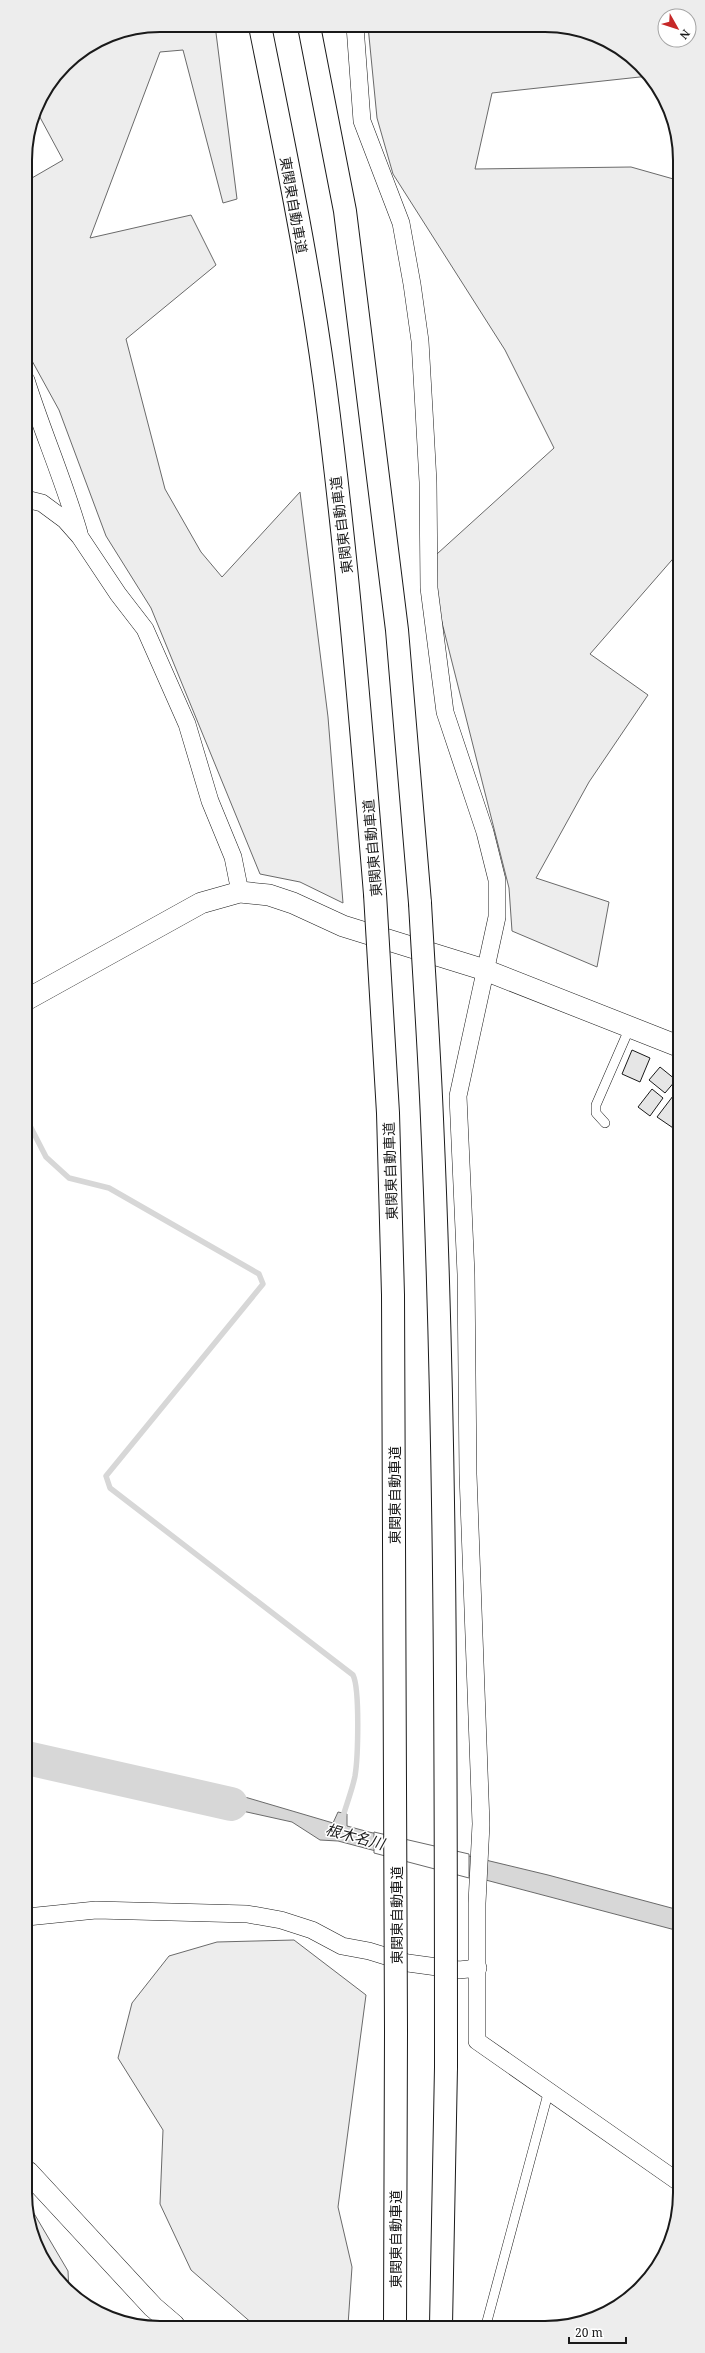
<svg xmlns="http://www.w3.org/2000/svg" width="705" height="2353" viewBox="0 0 705 2353" font-family="'Noto Serif','Noto Sans JP',serif">
<style>
.green{fill:#ededed;stroke:#6a6a6a}
.water{fill:#d7d7d7;stroke:#6a6a6a}
.pier{fill:#fff;stroke:#6a6a6a}
.lines{fill:none;stroke-linecap:round;stroke-linejoin:round}
.stream{stroke:#d7d7d7;stroke-width:5.5}
.river{stroke:#d7d7d7;stroke-width:34}
.building{fill:#e6e6e6;stroke:#1a1a1a}
.service-casing{stroke:#1a1a1a;stroke-width:10}
.minor-casing{stroke:#1a1a1a;stroke-width:18}
.tertiary-casing{stroke:#1a1a1a;stroke-width:22}
.motorway-casing{stroke:#1a1a1a;stroke-width:24}
.service{stroke:#fff;stroke-width:9}
.minor{stroke:#fff;stroke-width:17}
.tertiary{stroke:#fff;stroke-width:21}
.motorway{stroke:#fff;stroke-width:22}
.motorway-bridge-casing{stroke:#1a1a1a;stroke-width:24;stroke-linecap:butt}
.motorway-bridge{stroke:#fff;stroke-width:22}
.labels{text-anchor:middle;dominant-baseline:central;stroke-width:3;stroke-linejoin:round;paint-order:stroke}
.street-label{font-size:14px;fill:#1a1a1a;stroke:#fff}
.water-label{font-size:15px;font-style:italic;fill:#1a1a1a;stroke:#fff}
.rim{fill:none;stroke:#1a1a1a;stroke-width:2}
</style>
<rect width="100%" height="100%" fill="#fff"/>
<g class="green">
<polygon points="160,25 215,25 237,199 223,203 183,50 160,52 90,238 191,215 216,265 126,339 165,489 201,552 222,577 300,492 328,717 343,903 300,882 260,874 151,608 106,536 59,410 25,348 25,182 63,160 35,108 65,64 109,35"/>
<polygon points="368,26 571,28 612,43 641,65 649,76 492,93 475,169 631,167 677,180 678,553 590,654 648,695 589,782 536,878 609,902 597,967 512,931 509,888 427,563 554,448 505,350 393,174 377,118"/>
<polygon points="294,1940 366,1995 338,2207 352,2267 348,2325 254,2325 191,2270 160,2204 163,2130 118,2058 132,2003 169,1956 217,1942"/>
<path d="M 28,2206 L 32,2210 L 68,2271 L 69,2292 C 47,2276 28,2232 28,2206 Z"/>
</g>
<polygon class="water" points="202,1788 238,1795 333,1823 338,1812 347,1814 347,1826 369,1832 548,1875 679,1910 679,1931 338,1841 320,1840 292,1822 179,1797"/>
<polygon class="pier" points="374,1832 469,1854 469,1878 374,1853"/>
<g class="lines">
<path class="stream" d="M 26,1118 L 46,1157 L 69,1178 L 109,1188 L 259,1274 L 263,1284 L 106,1476 L 110,1488 L 353,1675 C 360,1689 358,1758 355,1776 C 352,1791 346,1805 342,1820"/>
<polyline class="river" points="27,1758 231,1804"/>
</g>
<g class="building">
<polygon points="632,1050 650,1058 640,1082 622,1074"/>
<polygon points="660,1067 676,1080 665,1093 649,1080"/>
<polygon points="652,1089 663,1098 650,1116 638,1107"/>
<polygon points="673,1096 679,1100 679,1132 657,1117"/>
</g>
<g class="lines">
<defs>
<g id="service">
<polyline points="605,1123 596,1113 596,1105 630,1027"/>
<polyline points="486,2325 549,2090"/>
</g>
<g id="minor">
<polyline points="355,26 362,121 401,223 412,284 420,341 424,410 428,482 429,588 445,712 485,832 497,880 497,917 458,1096 466,1274 468,1474 481,1824 477,1903 477,2041 680,2183"/>
<path d="M 26,380 C 42,431 64,481 79,533"/>
<polyline points="26,499 42,503 65,520 80,537 118,594 145,629 187,724 210,801 233,857 240,892"/>
<polyline points="27,1917 96,1910 247,1914 281,1920 312,1930 342,1946 369,1951 408,1963 459,1970 478,1968"/>
</g>
<g id="tertiary">
<polyline points="26,1000 201,903 240,892 269,895 293,903 343,926 485,970 678,1046"/>
<polyline points="28,2172 153,2307 174,2325"/>
</g>
<g id="motorway">
<path d="M 260,26 C 284,145 309,265 325,385 C 347,554 361,724 375,894"/>
<polyline points="309,26 345,211 397,630 420,903"/>
<polyline points="395,2325 396,2032"/>
<polyline points="441,2325 446,2067"/>
</g>
</defs>
<use href="#service" class="service-casing"/>
<use href="#minor" class="minor-casing"/>
<use href="#tertiary" class="tertiary-casing"/>
<use href="#motorway" class="motorway-casing"/>
<use href="#service" class="service"/>
<use href="#minor" class="minor"/>
<use href="#tertiary" class="tertiary"/>
<use href="#motorway" class="motorway"/>
<defs>
<g id="motorway-bridge">
<polyline points="375,894 388,1113 393,1295 396,2032"/>
<path d="M 420,903 C 424,975 429,1047 432,1119 C 446,1435 446,1751 446,2067"/>
</g>
</defs>
<use href="#motorway-bridge" class="motorway-bridge-casing"/>
<use href="#motorway-bridge" class="motorway-bridge"/>
</g>
<g class="labels">
<g class="street-label">
<text transform="translate(294 205) rotate(80)">東関東自動車道</text>
<text transform="translate(341 525) rotate(-97)">東関東自動車道</text>
<text transform="translate(372 848) rotate(-95)">東関東自動車道</text>
<text transform="translate(390 1171) rotate(-92)">東関東自動車道</text>
<text transform="translate(394 1495) rotate(-90)">東関東自動車道</text>
<text transform="translate(396 1915) rotate(-90)">東関東自動車道</text>
<text transform="translate(395 2239) rotate(-90)">東関東自動車道</text>
</g>
<g class="water-label">
<text transform="translate(355 1836) rotate(15)">根木名川</text>
</g>
</g>
<path d="M0 0H705V2353H0ZM160 32H545A128 128 0 0 1 673 160V2193A128 128 0 0 1 545 2321H160A128 128 0 0 1 32 2193V160A128 128 0 0 1 160 32Z" fill="#ededed" fill-rule="evenodd"/>
<path class="rim" d="M160 32H545A128 128 0 0 1 673 160V2193A128 128 0 0 1 545 2321H160A128 128 0 0 1 32 2193V160A128 128 0 0 1 160 32Z"/>
<g transform="translate(677 28) rotate(129)"><circle r="19" fill="#ffffff" stroke="#a3a3a3"/>
<path d="M0-3L7 15L0 10L-7 15Z" fill="#c62828"/>
<text y="-6" font-size="11" font-weight="bold" text-anchor="middle" fill="#1a1a1a">N</text>
</g>
<path d="M569 2337v6h57v-6" fill="none" stroke="#1a1a1a" stroke-width="2"/>
<text x="575" y="2337" font-size="12" fill="#1a1a1a" stroke="#ffffff" stroke-width="3" paint-order="stroke">20 m</text>
</svg>
